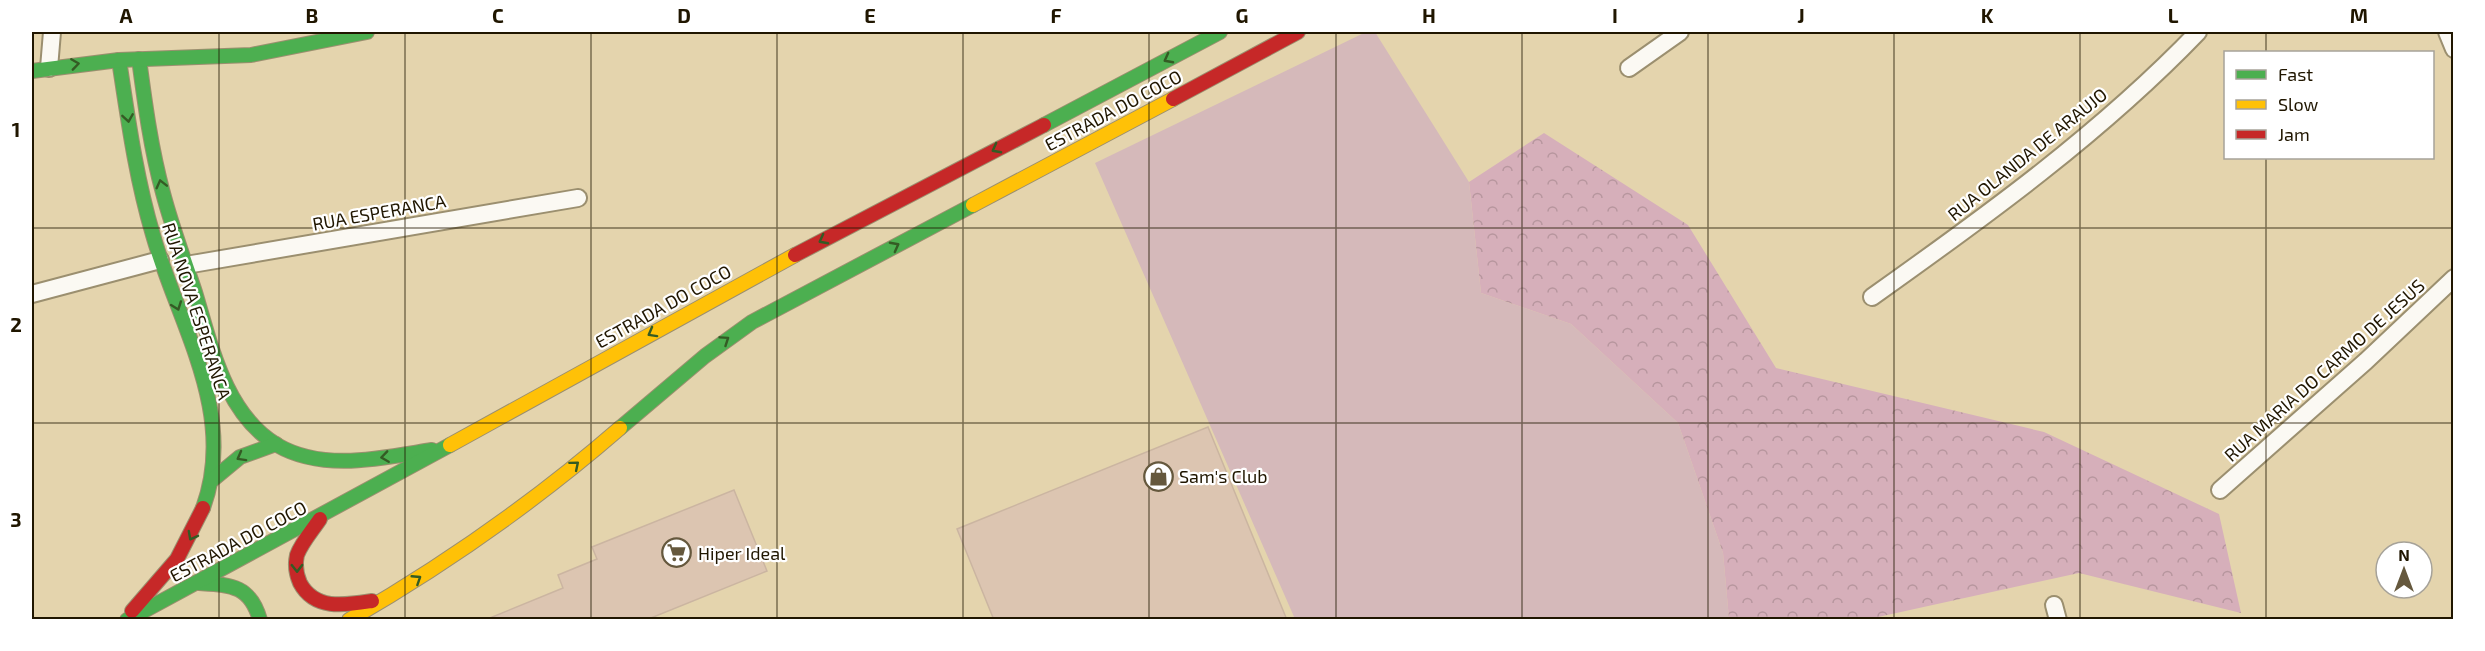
<svg xmlns="http://www.w3.org/2000/svg" width="2485" height="651" viewBox="0 0 2485 651" font-family="'Exo 2',sans-serif">
<style>
.grass{fill:#d5b9ba}
.forest{fill:url(#forest-crowns)}
.building{fill:#dcc5b1;stroke:#cbb5a1;stroke-width:1.5}
.lines{fill:none;stroke-linecap:round;stroke-linejoin:round}
.street-casing{stroke:#9b8f6f;stroke-width:20}
.fast-casing{stroke:#9b8f6f;stroke-width:16}
.slow-casing{stroke:#9b8f6f;stroke-width:16}
.jam-casing{stroke:#9b8f6f;stroke-width:16}
.street{stroke:#fbf9f3;stroke-width:16}
.fast{stroke:#4caf50;stroke-width:14}
.slow{stroke:#ffc107;stroke-width:14}
.jam{stroke:#c62828;stroke-width:14}
.oneway{stroke:#345b24}
.grid{fill:none;stroke:#201600;stroke-width:1.5;stroke-opacity:0.55}
.labels{text-anchor:middle;dominant-baseline:central;stroke-width:4.5;stroke-linejoin:round;paint-order:stroke}
.street-label{font-size:18px;fill:#201600;stroke:#fff}
.poi-label{font-size:18px;fill:#201600;stroke:#fff;text-anchor:start}
.neatline{fill:none;stroke:#201600;stroke-width:2}
.grid-label{font-size:20px;text-anchor:middle;font-weight:bold;fill:#201600}
</style>
<defs>
<pattern id="forest-crowns" width="20" height="18" patternUnits="userSpaceOnUse" patternTransform="scale(1.5)"><rect width="20" height="18" fill="#d6afba"/><path d="M2 6a3 3 0 1 1 6 0M12 15a3 3 0 1 1 6 0" fill="none" stroke="#b7969e"/></pattern>
</defs>
<rect width="100%" height="100%" fill="#e4d4ad"/>
<polygon class="grass" points="1366,32 1375,32 1469,182 1481,293 1571,324 1678,423 1723,553 1729,619 1295,619 1095,163"/>
<polygon class="forest" points="1544,133 1688,225 1776,368 2044,432 2219,514 2241,613 2079,573 1869,619 1729,619 1723,553 1678,423 1571,324 1481,293 1469,182"/>
<g class="building">
<polygon points="1208,427 1287,620 994,620 957,529"/>
<polygon points="734,490 767,571 646,620 485,620 563,588 558,575 597,559 592,547"/>
</g>
<g class="lines">
<defs>
<g id="street">
<polyline points="2447,32 2454,49"/>
<polyline points="49,68 52,32"/>
<polyline points="1629,68 1680,32"/>
<polyline points="186,265 578,198"/>
<polyline points="32,294 160,260"/>
<path d="M 1872,297 C 1986,216 2101,133 2198,32"/>
<polyline points="2220,490 2366,361 2454,278"/>
<polyline points="2054,605 2058,620"/>
</g>
<g id="fast">
<path d="M 139,59 C 145,104 151,149 163,193 C 172,227 184,259 195,292 C 211,345 225,414 277,445 C 323,472 382,458 432,450"/>
<path d="M 119,60 C 128,119 136,178 153,235 C 178,324 238,413 203,508"/>
<polyline points="32,71 119,60 251,55 367,32"/>
<polyline points="1044,125 1220,32"/>
<polyline points="620,428 705,356 752,322 973,205"/>
<polyline points="211,481 240,457 276,444"/>
<path d="M 199,583 C 231,585 250,585 260,620"/>
<polyline points="127,620 450,445"/>
</g>
<g id="slow">
<polyline points="973,205 1173,99"/>
<polyline points="450,445 795,255"/>
<path d="M 349,620 C 446,564 536,501 620,428"/>
</g>
<g id="jam">
<polyline points="1173,99 1298,32"/>
<polyline points="795,255 1044,125"/>
<path d="M 320,519 C 312,531 302,542 297,555 C 295,564 296,574 300,583 C 315,611 346,605 372,601"/>
<polyline points="132,611 177,559 203,508"/>
</g>
</defs>
<use href="#street" class="street-casing"/>
<use href="#fast" class="fast-casing"/>
<use href="#slow" class="slow-casing"/>
<use href="#jam" class="jam-casing"/>
<use href="#street" class="street"/>
<use href="#fast" class="fast"/>
<use href="#slow" class="slow"/>
<use href="#jam" class="jam"/>
</g>
<defs><path id="oneway-chevron" d="M-2-3.5L2.5 0L-2 3.5" fill="none" stroke-width="1.6" stroke-linecap="round" stroke-linejoin="round" transform="scale(1.5)"/></defs>
<g class="oneway">
<use href="#oneway-chevron" transform="translate(1168 59) rotate(152)"/>
<use href="#oneway-chevron" transform="translate(75 64) rotate(-8)"/>
<use href="#oneway-chevron" transform="translate(128 118) rotate(81)"/>
<use href="#oneway-chevron" transform="translate(996 149) rotate(152)"/>
<use href="#oneway-chevron" transform="translate(161 184) rotate(-104)"/>
<use href="#oneway-chevron" transform="translate(823 240) rotate(152)"/>
<use href="#oneway-chevron" transform="translate(895 246) rotate(-28)"/>
<use href="#oneway-chevron" transform="translate(177 306) rotate(70)"/>
<use href="#oneway-chevron" transform="translate(652 333) rotate(151)"/>
<use href="#oneway-chevron" transform="translate(725 340) rotate(-34)"/>
<use href="#oneway-chevron" transform="translate(241 457) rotate(151)"/>
<use href="#oneway-chevron" transform="translate(385 457) rotate(172)"/>
<use href="#oneway-chevron" transform="translate(575 465) rotate(-40)"/>
<use href="#oneway-chevron" transform="translate(192 536) rotate(118)"/>
<use href="#oneway-chevron" transform="translate(297 568) rotate(89)"/>
<use href="#oneway-chevron" transform="translate(417 579) rotate(-33)"/>
</g>
<path class="grid" d="M 219,32 L 219,620M 405,32 L 405,620M 591,32 L 591,620M 777,32 L 777,620M 963,32 L 963,620M 1149,32 L 1149,620M 1336,32 L 1336,620M 1522,32 L 1522,620M 1708,32 L 1708,620M 1894,32 L 1894,620M 2080,32 L 2080,620M 2266,32 L 2266,52M 2266,158 L 2266,620M 32,228 L 2454,228M 32,423 L 2454,423"/>
<defs>
<symbol id="shop-ring" viewBox="-11 -11 22 22"><circle r="9.5" fill="#fff" stroke="#65583d" stroke-width="1.5"/><path d="M-5-2.5h2.3a2.7 3.5 0 0 1 5.4 0H5L5.5 6h-11ZM-1.5-2.5h3a1.5 2.3 0 0 0-3 0Z" fill="#65583d"/></symbol>
<symbol id="supermarket-ring" viewBox="-11 -11 22 22"><circle r="9.5" fill="#fff" stroke="#65583d" stroke-width="1.5"/><path d="M-6-5.5h2.5l.6 2H6L4.5 2H-2.5L-4.4-4H-6ZM-1.5 3.2a1.3 1.3 0 1 0 .1 0ZM3 3.2a1.3 1.3 0 1 0 .1 0Z" fill="#65583d"/></symbol>
</defs>
<g fill-rule="evenodd">
<use href="#shop-ring" x="1142" y="460" width="33" height="33"/>
<use href="#supermarket-ring" x="660" y="536" width="33" height="33"/>
</g>
<g class="labels">
<g class="street-label">
<text transform="translate(1113 110) rotate(-28)">ESTRADA DO COCO</text>
<text transform="translate(2027 154) rotate(-39)">RUA OLANDA DE ARAUJO</text>
<text transform="translate(379 212) rotate(-10)">RUA ESPERANCA</text>
<text transform="translate(663 306) rotate(-29)">ESTRADA DO COCO</text>
<text transform="translate(197 311) rotate(72)">RUA NOVA ESPERANCA</text>
<text transform="translate(2324 370) rotate(-42)">RUA MARIA DO CARMO DE JESUS</text>
<text transform="translate(238 541) rotate(-28)">ESTRADA DO COCO</text>
</g>
<g class="poi-label">
<text x="1179" y="476">Sam's Club</text>
<text x="698" y="553">Hiper Ideal</text>
</g>
</g>
<rect width="2485" height="651" fill="none" stroke="#ffffff" stroke-width="66"/>
<rect x="2224" y="51" width="210" height="108" fill="#ffffff" stroke="#a6a299" stroke-width="1.5"/>
<rect x="2236" y="70" width="30" height="9" fill="#4caf50" stroke="#a6a299" stroke-width="1.5"/>
<text x="2278" y="81" font-size="18" fill="#201600">Fast</text>
<rect x="2236" y="100" width="30" height="9" fill="#ffc107" stroke="#a6a299" stroke-width="1.5"/>
<text x="2278" y="111" font-size="18" fill="#201600">Slow</text>
<rect x="2236" y="130" width="30" height="9" fill="#c62828" stroke="#a6a299" stroke-width="1.5"/>
<text x="2278" y="141" font-size="18" fill="#201600">Jam</text>
<g transform="translate(2404 570)"><circle r="28" fill="#ffffff" stroke="#a6a299" stroke-width="1.5"/>
<path d="M0-4.5L10 22L0 15L-10 22Z" fill="#65583d"/>
<text y="-9" font-size="16" font-weight="bold" text-anchor="middle" fill="#201600">N</text>
</g>
<rect x="33" y="33" width="2419" height="585" class="neatline"/>
<g class="grid-label">
<text x="126" y="23">A</text>
<text x="312" y="23">B</text>
<text x="498" y="23">C</text>
<text x="684" y="23">D</text>
<text x="870" y="23">E</text>
<text x="1056" y="23">F</text>
<text x="1242" y="23">G</text>
<text x="1429" y="23">H</text>
<text x="1615" y="23">I</text>
<text x="1801" y="23">J</text>
<text x="1987" y="23">K</text>
<text x="2173" y="23">L</text>
<text x="2359" y="23">M</text>
<text x="16" y="137">1</text>
<text x="16" y="332">2</text>
<text x="16" y="527">3</text>
</g>
</svg>
